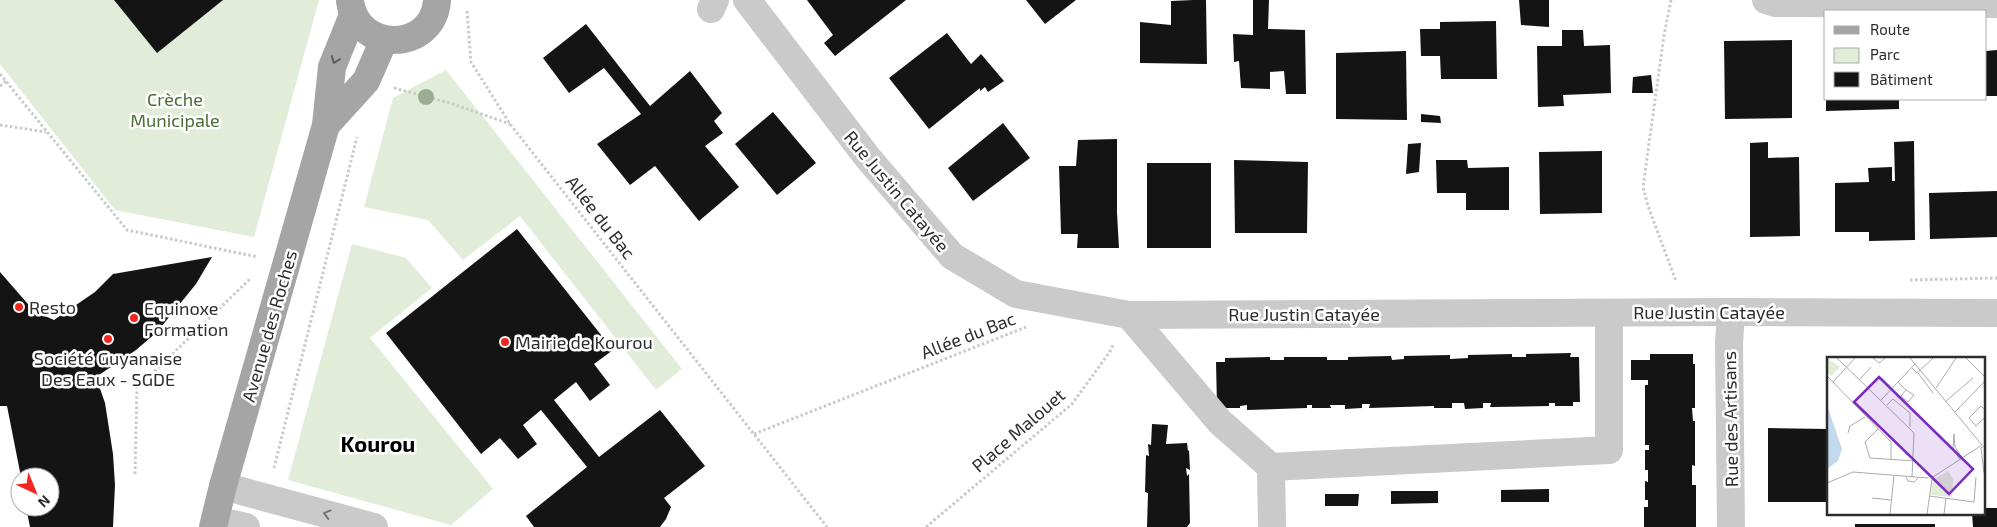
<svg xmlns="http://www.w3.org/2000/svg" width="1997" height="527" viewBox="0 0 1997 527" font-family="'Exo 2',sans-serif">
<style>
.green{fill:#e1ecd9}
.building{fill:#141414}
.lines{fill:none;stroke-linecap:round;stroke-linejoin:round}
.path{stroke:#cacaca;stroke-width:3;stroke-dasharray:2.5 2.5;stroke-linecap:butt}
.minor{stroke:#cacaca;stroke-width:28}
.major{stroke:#a5a5a5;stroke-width:28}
.tree{fill:#9bae91}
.oneway{stroke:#5d5d5d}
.oneway2{stroke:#747474}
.poi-dot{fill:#f32520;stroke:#fff;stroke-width:2}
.labels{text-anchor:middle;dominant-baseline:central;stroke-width:5;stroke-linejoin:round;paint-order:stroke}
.park-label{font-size:18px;fill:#4a6c37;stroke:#fff}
.street-label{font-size:18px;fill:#2d2d2d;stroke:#fff}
.poi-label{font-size:18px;fill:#2d2d2d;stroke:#fff;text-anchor:start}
.district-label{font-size:22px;font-weight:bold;fill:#000;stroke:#fff}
.inset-road{fill:none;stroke:#ababab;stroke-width:1}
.view{fill:#7b2cbf;fill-opacity:0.15;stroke:#7b2cbf;stroke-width:2.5}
.inset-edge{fill:none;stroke:#2d2d2d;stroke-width:2.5}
</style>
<rect width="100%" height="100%" fill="#fff"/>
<g class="green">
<polygon points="0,0 319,0 254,237 115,210 0,64"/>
<polygon points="446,70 682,369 656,390 520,216 463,260 428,220 364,207 393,98"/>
<polygon points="352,244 406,258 432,288 370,338 493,489 451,525 288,480"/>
</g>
<g class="building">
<polygon points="114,0 223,0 157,53"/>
<polygon points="807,0 906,0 835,56 824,43 833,35"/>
<polygon points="1026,0 1076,0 1045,24"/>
<polygon points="1193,0 1206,0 1207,64 1140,63 1140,22 1171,25 1171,1"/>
<polygon points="1253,0 1269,0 1268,29 1305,30 1306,94 1286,94 1284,71 1270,72 1270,89 1241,88 1239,61 1234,62 1233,34 1253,35"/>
<polygon points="1519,0 1549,0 1549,27 1521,25"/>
<polygon points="1496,21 1497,79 1441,79 1440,56 1421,56 1420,29 1440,29 1440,22"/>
<polygon points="586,24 650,106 690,71 722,113 714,121 723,133 705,146 739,187 699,221 655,166 630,185 597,144 641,114 604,68 569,93 543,58"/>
<polygon points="1562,30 1583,30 1584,46 1610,45 1611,93 1563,95 1564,106 1538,107 1537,46 1562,46"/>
<polygon points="947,33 971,64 981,54 1004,81 988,92 985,87 980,91 980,88 929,129 889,78"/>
<polygon points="1792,40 1792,118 1725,119 1724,41"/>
<polygon points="1997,50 1997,96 1986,96 1986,51"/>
<polygon points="1406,51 1407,120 1336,119 1336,53"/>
<polygon points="1651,75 1653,93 1632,93 1633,77"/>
<polygon points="1826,99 1899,99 1899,109 1826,111"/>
<polygon points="773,112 816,163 777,195 735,144"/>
<polygon points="1421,114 1440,116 1441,123 1421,122"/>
<polygon points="1003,123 1030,158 973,201 948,168"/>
<polygon points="1117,139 1117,213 1119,248 1077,248 1078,234 1061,234 1059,166 1076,166 1078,140"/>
<polygon points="1914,141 1915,240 1869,241 1869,232 1835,232 1835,183 1869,182 1868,168 1892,167 1892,181 1895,181 1894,142"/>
<polygon points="1768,142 1768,158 1799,157 1800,236 1750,237 1750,143"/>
<polygon points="1421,143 1419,172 1406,174 1408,144"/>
<polygon points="1602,151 1602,213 1540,214 1539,152"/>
<polygon points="1234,160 1308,162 1307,233 1235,233"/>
<polygon points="1436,160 1467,160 1468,168 1509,167 1509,210 1466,210 1466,193 1437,193"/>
<rect x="1147" y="163" width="64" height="85"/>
<polygon points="1997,191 1997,237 1930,239 1929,193"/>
<polygon points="517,229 613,350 594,364 610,385 590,401 576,382 554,400 599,457 660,410 705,466 664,498 671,507 666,519 660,527 534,527 526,516 587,467 541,410 523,425 537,444 518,459 500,438 481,454 386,333"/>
<polygon points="212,257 196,284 157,332 136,350 96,377 105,403 113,454 115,485 113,527 30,527 26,507 50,507 50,477 21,477 7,406 0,406 0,272 34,311 54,320 95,292 113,274"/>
<polygon points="1571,353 1570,357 1579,357 1580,402 1573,402 1573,406 1555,406 1555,403 1549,403 1549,406 1490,407 1491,403 1483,403 1483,408 1465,409 1464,403 1452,403 1452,408 1434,408 1434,406 1369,408 1370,404 1362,404 1362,408 1345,409 1345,405 1330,405 1331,408 1312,408 1312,405 1307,405 1307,408 1247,410 1247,405 1240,406 1240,408 1222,408 1217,406 1216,362 1225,362 1225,358 1270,357 1270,360 1284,360 1284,357 1327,357 1327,360 1348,360 1348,357 1391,356 1392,360 1404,359 1404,356 1450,355 1450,359 1468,358 1468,355 1512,354 1512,357 1526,357 1526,354"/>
<polygon points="1650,354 1693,354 1693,364 1695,364 1695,408 1692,408 1693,421 1695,421 1695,466 1692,465 1692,485 1696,485 1696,527 1644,527 1644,507 1648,507 1648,500 1645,500 1645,481 1648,482 1648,470 1645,470 1645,450 1649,450 1649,445 1645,445 1645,385 1648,385 1648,380 1631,380 1631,360 1650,360"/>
<polygon points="1152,424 1168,425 1166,444 1187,443 1188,451 1189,450 1190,470 1186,468 1187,476 1189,474 1190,523 1187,527 1147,527 1148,493 1145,492 1146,455 1149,456 1148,444 1151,445"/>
<polygon points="1768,428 1828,429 1828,502 1768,502"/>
<polygon points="1549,489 1549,502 1501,502 1501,490"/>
<polygon points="1391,491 1438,491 1438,503 1391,504"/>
<polygon points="1325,494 1359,494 1358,506 1325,506"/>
<polygon points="1983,508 1997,508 1997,527 1973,527 1972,513 1983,513"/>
<polygon points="1859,513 1899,513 1899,515 1859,516"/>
<rect x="1855" y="524" width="80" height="3"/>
</g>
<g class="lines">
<g class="path">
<polyline points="1671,0 1664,35 1643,187 1648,206 1676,281"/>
<polyline points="467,11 471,62 510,124 827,527"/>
<polyline points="0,74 127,230 258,257"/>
<polyline points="0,86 6,81"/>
<polyline points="394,88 450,103 510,124"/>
<polyline points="0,125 46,132"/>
<polyline points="1910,280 1997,278"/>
<polyline points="754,434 1026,327"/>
<polyline points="274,468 357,137"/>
<polyline points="135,474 137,388 250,279"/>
<polyline points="926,527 1072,404 1109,353 1114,343"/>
</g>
<g class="minor">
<polyline points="747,0 868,158 952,256 1016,294 1129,315 1731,312 1997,313"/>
<polyline points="1766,0 1775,3 1997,4"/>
<polyline points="711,9 715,0"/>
<polyline points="1731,312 1729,343 1731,527"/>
<polyline points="1129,315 1220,422 1271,467 1609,450 1609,313"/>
<polyline points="1271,467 1272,527"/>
<polyline points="223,486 374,527"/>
<polyline points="215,520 246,527"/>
</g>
<g class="major">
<path d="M 350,1 C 357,54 434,52 437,0"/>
<polyline points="326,125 366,81 384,40"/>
<polyline points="213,527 223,486 326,125 332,67 353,15"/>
</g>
</g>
<circle class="tree" cx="426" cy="97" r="8"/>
<defs><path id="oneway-chevron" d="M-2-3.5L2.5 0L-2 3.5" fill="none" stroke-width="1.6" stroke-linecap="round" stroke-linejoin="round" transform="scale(1.25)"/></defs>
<use class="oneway" href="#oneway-chevron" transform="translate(335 60) rotate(111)"/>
<use class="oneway2" href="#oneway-chevron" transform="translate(327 514) rotate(-165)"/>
<g class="poi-dot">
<circle cx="19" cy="307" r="5"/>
<circle cx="134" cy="318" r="5"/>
<circle cx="108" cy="339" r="5"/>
<circle cx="505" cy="342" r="5"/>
</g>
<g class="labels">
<g class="park-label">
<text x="175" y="99">Crèche<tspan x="175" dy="21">Municipale</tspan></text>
</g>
<g class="street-label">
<text transform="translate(897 191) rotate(50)">Rue Justin Catayée</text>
<text transform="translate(601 217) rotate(52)">Allée du Bac</text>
<text x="1709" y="312">Rue Justin Catayée</text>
<text x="1304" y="314">Rue Justin Catayée</text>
<text transform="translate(269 326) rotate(-74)">Avenue des Roches</text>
<text transform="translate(968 335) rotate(-21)">Allée du Bac</text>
<text transform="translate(1730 419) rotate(-91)">Rue des Artisans</text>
<text transform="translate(1018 430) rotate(-41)">Place Malouet</text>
</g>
<g class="poi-label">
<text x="29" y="307">Resto</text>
<text x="144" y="308">Equinoxe<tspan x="144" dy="21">Formation</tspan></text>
<text x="515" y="342">Mairie de Kourou</text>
<text x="108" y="358" text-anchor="middle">Société Guyanaise<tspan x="108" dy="21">Des Eaux - SGDE</tspan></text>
</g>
<g class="district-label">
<text x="378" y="443">Kourou</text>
</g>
</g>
<g transform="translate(1827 357)">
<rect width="158" height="158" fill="#fff"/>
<path d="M 0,1 L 13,10 L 4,19 L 0,15 ZM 121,114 L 126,122 L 125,140 L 104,138 L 106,123 Z" fill="#e1ecd9"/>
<path d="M 0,48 L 15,92 L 11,104 L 0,112 Z" fill="#c3d9ee"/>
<path class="inset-road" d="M 10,1 L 87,76 L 85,120M 46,1 L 52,6 L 58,1M 83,1 L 155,88 L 106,120M 139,1 L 157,19M 85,11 L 90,16 L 106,1M 91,16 L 106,36M 0,19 L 64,85 L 64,103M 33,22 L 44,10M 6,25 L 28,1M 71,25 L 79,33 L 74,39 L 81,45 L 87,38 L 79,33M 109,31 L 129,1M 54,43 L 88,7M 119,44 L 146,21M 60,48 L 66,42 L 83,56 L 83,70M 157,52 L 154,49 L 142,61 L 149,69 L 157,61M 128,55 L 157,25M 51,72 L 38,85 L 43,101 L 89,104M 21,76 L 23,69 L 38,60M 157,89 L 154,91 L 157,116M 133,103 L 126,91 L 127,77 L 128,90 L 136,102M 79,120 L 81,124 L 87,125 L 91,121M 0,126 L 26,115 L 101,121M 102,139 L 147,145 L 149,120M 45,141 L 64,143M 63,157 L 67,119M 100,157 L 105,122M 117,157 L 119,141"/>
<path class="view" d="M 52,20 L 146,112 L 122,137 L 27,45 Z"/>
<rect width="158" height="158" class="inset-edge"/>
</g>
<rect x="1824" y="10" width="162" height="90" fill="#ffffff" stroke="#ababab"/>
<rect x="1834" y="26" width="25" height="8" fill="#a5a5a5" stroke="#ababab"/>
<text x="1870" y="35" font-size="15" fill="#2d2d2d">Route</text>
<rect x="1834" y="48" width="25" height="15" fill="#e1ecd9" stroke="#ababab"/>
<text x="1870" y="60" font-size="15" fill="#2d2d2d">Parc</text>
<rect x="1834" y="72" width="25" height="15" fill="#141414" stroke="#ababab"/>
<text x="1870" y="85" font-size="15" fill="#2d2d2d">Bâtiment</text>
<g transform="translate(35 492) rotate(136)"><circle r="24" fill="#ffffff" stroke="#ababab"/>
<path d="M0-4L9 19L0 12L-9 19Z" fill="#f32520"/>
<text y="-8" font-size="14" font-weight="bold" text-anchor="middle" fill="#2d2d2d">N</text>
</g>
</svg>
